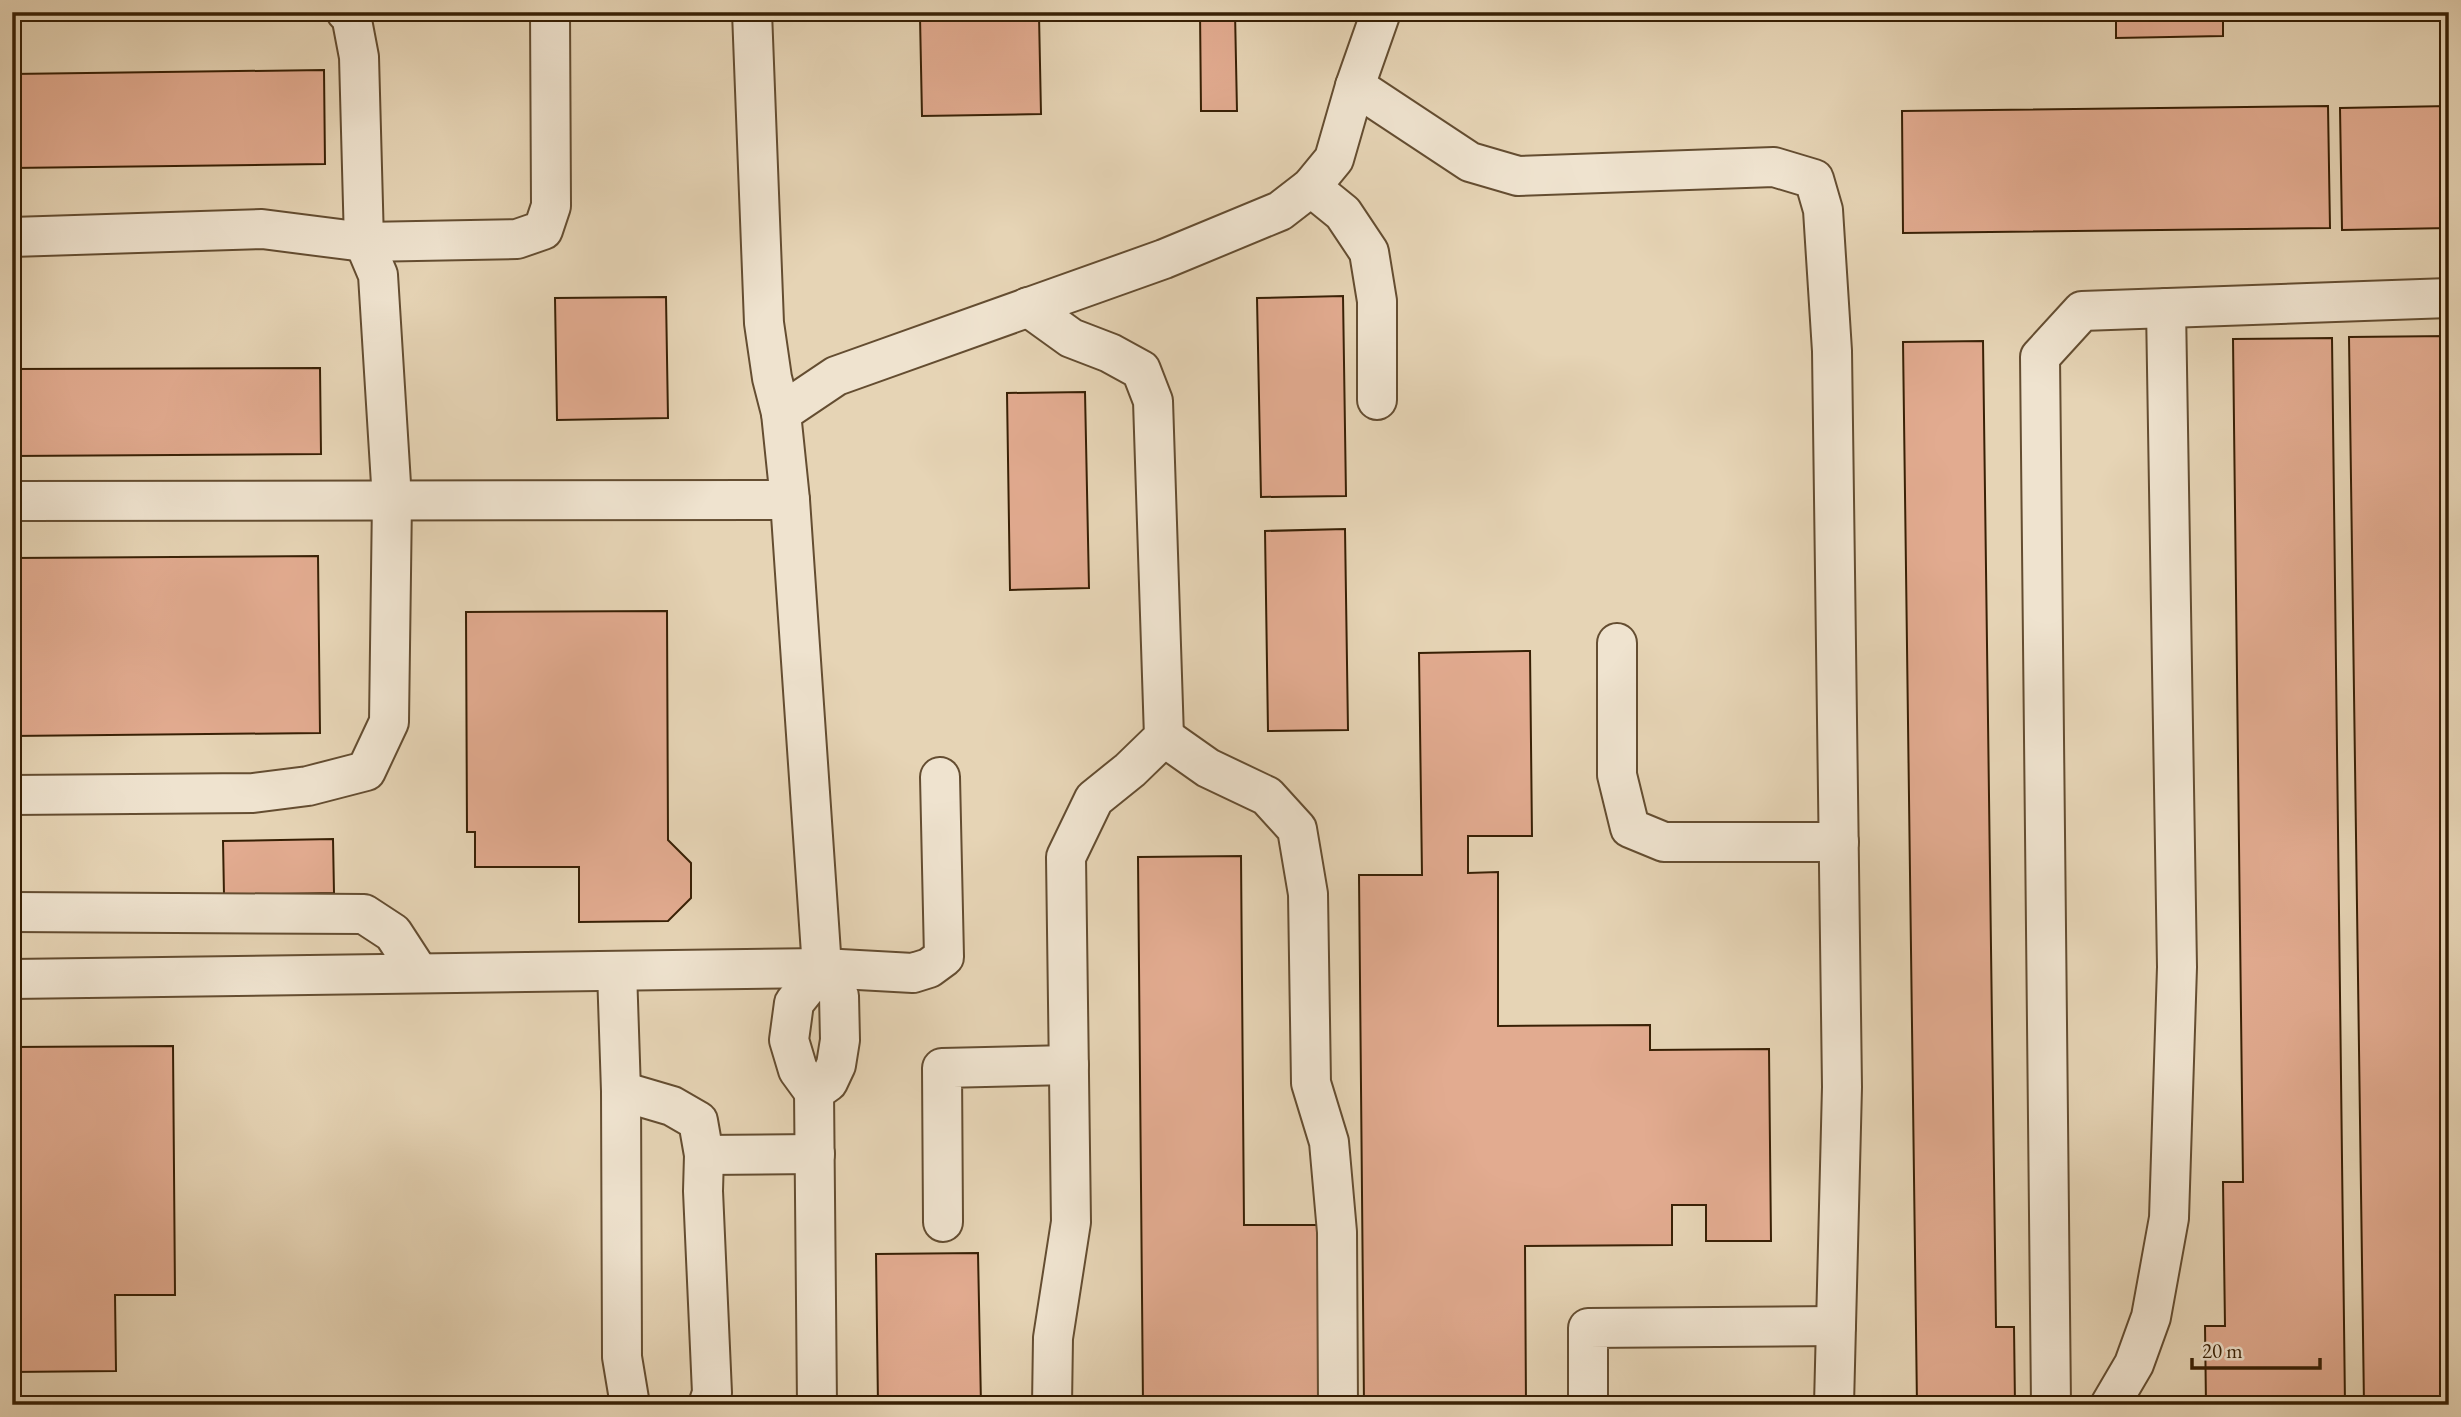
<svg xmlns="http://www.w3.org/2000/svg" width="2461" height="1417" viewBox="0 0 2461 1417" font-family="'EB Garamond',serif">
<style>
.building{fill:#e2ab90;stroke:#382005;stroke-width:2}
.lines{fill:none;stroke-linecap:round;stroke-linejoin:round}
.minor-casing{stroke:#644d31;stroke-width:42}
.minor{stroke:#efe3cf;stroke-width:38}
</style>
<rect width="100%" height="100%" fill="#e6d4b5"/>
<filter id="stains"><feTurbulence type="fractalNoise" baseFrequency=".00286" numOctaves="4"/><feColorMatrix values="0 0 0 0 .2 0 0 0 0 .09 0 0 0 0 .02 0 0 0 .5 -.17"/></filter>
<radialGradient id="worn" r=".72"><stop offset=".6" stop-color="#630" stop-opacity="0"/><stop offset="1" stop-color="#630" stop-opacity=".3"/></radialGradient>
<g class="building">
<polygon points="1200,12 1235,12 1237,111 1201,111"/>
<polygon points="2116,12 2223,12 2223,36 2116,38"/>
<polygon points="1039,15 1041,114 922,116 920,17"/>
<polygon points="324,70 325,164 12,168 12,74"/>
<polygon points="2328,106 2330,228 1903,233 1902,111"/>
<polygon points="2449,106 2449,228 2342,230 2340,108"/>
<polygon points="1343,296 1346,496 1261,497 1257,298"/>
<polygon points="666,297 668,418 557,420 555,298"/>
<polygon points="2449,336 2449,1405 2364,1405 2349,337"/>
<polygon points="2332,338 2345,1405 2206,1405 2205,1326 2225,1326 2223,1182 2243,1182 2233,339"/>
<polygon points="1983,341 1996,1327 2014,1327 2015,1405 1917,1405 1903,342"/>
<polygon points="320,368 321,454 12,456 12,369"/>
<polygon points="1085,392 1089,588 1010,590 1007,393"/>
<polygon points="1345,529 1348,730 1268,731 1265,531"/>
<polygon points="318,556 320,733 12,736 12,558"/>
<polygon points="667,611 668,840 691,863 691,898 668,921 579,922 579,867 475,867 475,832 467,832 466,612"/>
<polygon points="1530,651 1532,836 1468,836 1468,873 1498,872 1498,1026 1650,1025 1650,1050 1769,1049 1771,1241 1706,1241 1706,1205 1672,1205 1672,1245 1525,1246 1526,1405 1364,1405 1359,875 1422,875 1419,653"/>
<polygon points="333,839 334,893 224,895 223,841"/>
<polygon points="1241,856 1244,1225 1320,1225 1321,1405 1143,1405 1138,857"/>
<polygon points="173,1046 175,1295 115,1295 116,1371 12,1372 12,1047"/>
<polygon points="978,1253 981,1405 878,1405 876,1254"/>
</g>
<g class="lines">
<defs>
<g id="minor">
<polyline points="752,12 764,323 772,378 781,413"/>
<polyline points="1355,86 1470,162 1518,176 1774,167 1814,179 1823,210 1832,351 1842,1087 1834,1405"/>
<polyline points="1311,187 1343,213 1369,252 1377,301 1377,400"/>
<polyline points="12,237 262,229 364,242 517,239 543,230 551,206 550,12"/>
<polyline points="1028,307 1071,338 1110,353 1141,370 1153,401 1164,737 1130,770 1094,799 1066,857 1071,1222 1053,1338 1052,1405"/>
<polyline points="12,501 790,500"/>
<polyline points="1617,643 1617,775 1630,828 1664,842 1839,842"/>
<polyline points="1164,737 1208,768 1267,796 1297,829 1308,894 1311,1083 1329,1142 1337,1232 1338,1405"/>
<polyline points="12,795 253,793 308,786 366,771 389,722 392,500 378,275 364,242 359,57 351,15 346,12"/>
<polyline points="12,912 364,914 393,933 419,973"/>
<polyline points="617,971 621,1091 622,1357 630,1405"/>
<polyline points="12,979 822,968 913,973 929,968 944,957 940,777"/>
<polyline points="621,1091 672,1106 698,1121 704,1155 703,1191 712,1393 708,1405"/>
<polyline points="814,1092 798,1070 789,1040 794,1003 822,968"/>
<polyline points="704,1155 815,1154"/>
<polyline points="943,1222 942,1068 1069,1065"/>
<polyline points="817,1405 814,1092 828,1082 836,1065 840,1040 839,996 822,968 790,500 781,413 836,376 1164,259 1280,211 1311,187 1334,159 1355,86 1381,12"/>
<polyline points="1588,1405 1588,1328 1836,1326"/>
<polyline points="2051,1405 2040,357 2082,311 2449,298"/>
<polyline points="2110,1405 2134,1364 2151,1317 2169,1218 2177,967 2166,308"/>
</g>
</defs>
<use href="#minor" class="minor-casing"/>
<use href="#minor" class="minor"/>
</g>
<rect width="2461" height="1417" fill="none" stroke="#e6d4b5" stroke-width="42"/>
<rect x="14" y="14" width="2433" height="1389" fill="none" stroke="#382005" stroke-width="3.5"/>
<rect x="21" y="21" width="2419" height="1375" fill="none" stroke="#382005" stroke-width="2"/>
<path d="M2192 1358v10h128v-10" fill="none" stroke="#382005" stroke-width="3.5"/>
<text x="2202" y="1358" font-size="21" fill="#382005" stroke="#efe3cf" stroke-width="5" paint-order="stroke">20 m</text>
<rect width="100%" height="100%" filter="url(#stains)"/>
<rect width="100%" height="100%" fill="url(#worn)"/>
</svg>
